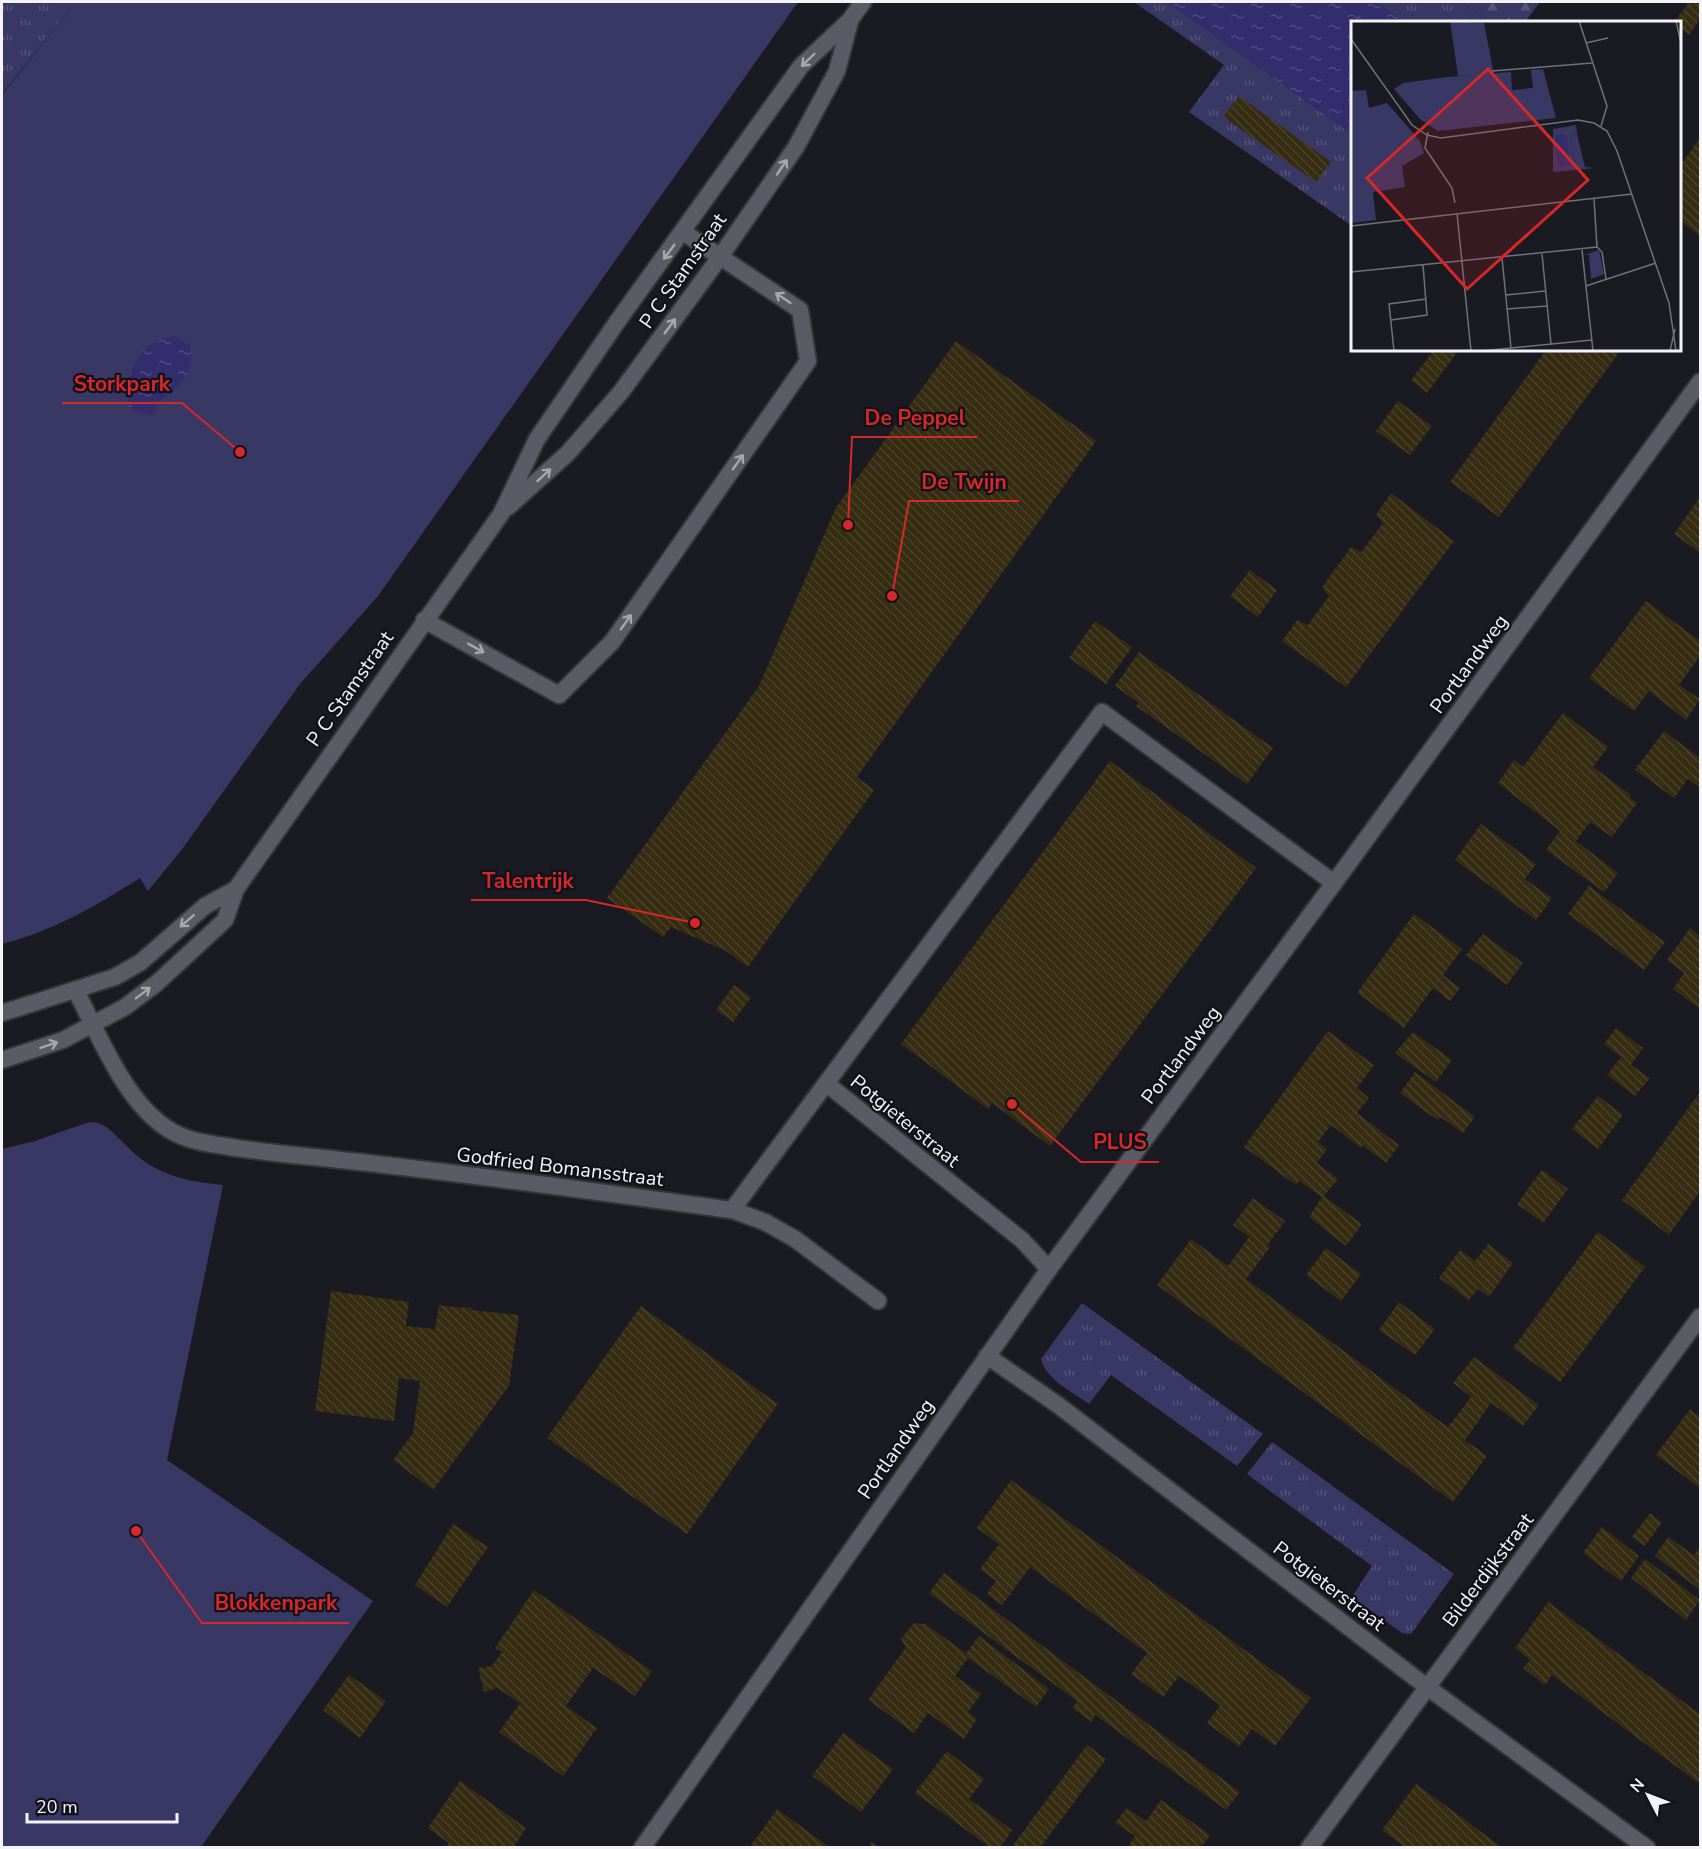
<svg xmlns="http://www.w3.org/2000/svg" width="1702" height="1849" viewBox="0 0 1702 1849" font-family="'Nunito Sans',sans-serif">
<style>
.grass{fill:url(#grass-tufts)}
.forest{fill:url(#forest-firs)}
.green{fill:#393764}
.water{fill:url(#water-ripples)}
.building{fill:url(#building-back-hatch)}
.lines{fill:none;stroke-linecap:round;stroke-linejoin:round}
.service-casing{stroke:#35353b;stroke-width:20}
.minor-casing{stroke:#35353b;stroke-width:20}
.tertiary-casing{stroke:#35353b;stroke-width:20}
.service{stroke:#5b5b65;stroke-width:16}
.minor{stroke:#5b5b65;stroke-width:16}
.tertiary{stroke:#5b5b65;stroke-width:16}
.oneway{stroke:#a7a7ae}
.labels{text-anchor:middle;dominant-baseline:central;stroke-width:4.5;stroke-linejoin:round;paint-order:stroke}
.street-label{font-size:20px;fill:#f3f3f8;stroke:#111219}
.inset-road{fill:none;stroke:#717178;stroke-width:1.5}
.view{fill:#d62828;fill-opacity:0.15;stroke:#d62828;stroke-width:3}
.inset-edge{fill:none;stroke:#f3f3f8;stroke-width:3}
.leader{fill:none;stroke:#d62828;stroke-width:2}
.callout-dot{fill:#d62828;stroke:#111219;stroke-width:2}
.callout-label{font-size:21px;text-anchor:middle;font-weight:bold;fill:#d62828;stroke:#111219;stroke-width:4.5;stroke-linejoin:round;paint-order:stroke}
</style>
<defs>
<pattern id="grass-tufts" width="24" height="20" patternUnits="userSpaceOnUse" patternTransform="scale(1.5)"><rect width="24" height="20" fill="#393764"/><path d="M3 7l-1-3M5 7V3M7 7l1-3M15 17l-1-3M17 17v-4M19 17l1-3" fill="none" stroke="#56547b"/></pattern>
<pattern id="forest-firs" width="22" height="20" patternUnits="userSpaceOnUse" patternTransform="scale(1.5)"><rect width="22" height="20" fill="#393764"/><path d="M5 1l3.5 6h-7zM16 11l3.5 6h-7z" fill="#56547b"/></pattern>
<pattern id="water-ripples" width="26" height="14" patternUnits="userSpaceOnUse" patternTransform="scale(1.5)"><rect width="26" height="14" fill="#332c6d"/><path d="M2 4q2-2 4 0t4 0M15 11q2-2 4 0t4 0" fill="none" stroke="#514b83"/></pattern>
<pattern id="building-back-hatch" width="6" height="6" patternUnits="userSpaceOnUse" patternTransform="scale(1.5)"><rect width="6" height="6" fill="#362c11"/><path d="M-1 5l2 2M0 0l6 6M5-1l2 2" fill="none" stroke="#4a4129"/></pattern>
</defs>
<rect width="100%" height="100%" fill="#1a1b22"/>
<g class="grass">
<polygon points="2,2 76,2 2,94"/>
<polygon points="1134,2 1168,2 1352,134 1352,226 1189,112 1224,65"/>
<polygon points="1376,2 1461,2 1491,22 1405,22"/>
<path d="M 1082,1303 L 1263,1434 L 1237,1466 L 1111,1375 L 1089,1404 C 1073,1392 1046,1380 1041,1359 Z"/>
<polygon points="1272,1442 1454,1574 1411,1634 1402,1633 1352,1597 1372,1566 1247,1474"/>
</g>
<polygon class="forest" points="1461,2 1540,2 1525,22 1491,22"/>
<g class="green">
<path d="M 76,2 L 798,2 L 378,596 L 300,684 L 183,848 L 148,891 L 140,878 C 96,906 53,931 2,944 L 2,95 Z"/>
<path d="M 89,1122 L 98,1123 L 105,1126 C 118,1136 127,1148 140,1158 C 163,1177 194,1182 223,1185 L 167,1460 L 373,1601 L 201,1847 L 2,1847 L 2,1149 L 35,1141 Z"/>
</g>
<g class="water">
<polygon points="1168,2 1376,2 1405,22 1352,22 1352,134"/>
<path d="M 174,336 L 190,345 C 193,359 190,375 179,385 C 172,391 165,394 160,401 C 157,405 156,410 154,415 L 146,415 L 128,407 C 125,384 133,355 155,342 C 160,339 168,338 174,336 Z"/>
</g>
<g class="building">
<polygon points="1689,2 1700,2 1700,19 1689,35 1680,28 1680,22 1674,22"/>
<polygon points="1239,96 1331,162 1316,182 1223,117"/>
<polygon points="1700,138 1700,236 1680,221 1680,161 1683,162"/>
<polygon points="956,341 1096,441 857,777 874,790 748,967 726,951 671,927 663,937 607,898 759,686 837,505 838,505"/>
<polygon points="1434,350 1459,350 1427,393 1411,380"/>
<polygon points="1546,350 1621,350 1499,517 1450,482"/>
<polygon points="1398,401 1432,426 1410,455 1376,431"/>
<polygon points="1391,493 1454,541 1346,687 1282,641 1297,620 1308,625 1329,596 1322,587 1351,547 1361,552 1383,523 1376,515"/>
<polygon points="1700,497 1700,553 1674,534"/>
<polygon points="1250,570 1277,590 1258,617 1230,596"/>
<polygon points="1646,601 1700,641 1700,656 1679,685 1700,699 1686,720 1649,691 1634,711 1589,678"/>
<polygon points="1095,621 1132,647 1106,684 1069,658"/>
<polygon points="1139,652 1273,748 1247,784 1136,706 1139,703 1115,686"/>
<polygon points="1563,713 1608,747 1593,767 1631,795 1630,798 1637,803 1612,837 1590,822 1576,841 1618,873 1604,892 1546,850 1560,831 1498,783 1514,760 1523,767"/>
<polygon points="1664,731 1700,758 1700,788 1688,779 1674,798 1635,770"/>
<polygon points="1110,761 1256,868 1050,1146 992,1103 988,1109 901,1044"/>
<polygon points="1481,824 1536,864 1525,879 1552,898 1536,920 1455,860"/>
<polygon points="1589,886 1665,942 1644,970 1568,914"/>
<polygon points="1414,914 1462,949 1443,975 1460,988 1450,1001 1433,988 1404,1028 1357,993"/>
<polygon points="1690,928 1700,936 1700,1009 1673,989 1684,973 1667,960"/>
<polygon points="1483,934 1523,963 1507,985 1466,955"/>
<polygon points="734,985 751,997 733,1022 716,1010"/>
<polygon points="1616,1028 1643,1048 1631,1065 1650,1078 1635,1096 1607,1075 1621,1057 1604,1044"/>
<polygon points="1328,1031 1374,1065 1357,1088 1369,1098 1357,1113 1399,1145 1386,1163 1362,1145 1361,1148 1331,1125 1318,1142 1327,1149 1317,1163 1338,1179 1324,1196 1362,1224 1346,1246 1309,1217 1322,1197 1299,1181 1297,1185 1289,1180 1244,1147"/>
<polygon points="1413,1032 1452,1060 1436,1082 1395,1053"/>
<polygon points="1415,1072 1475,1117 1463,1133 1440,1117 1437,1120 1400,1093"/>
<polygon points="1700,1092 1700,1191 1669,1235 1622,1200"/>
<polygon points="1598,1096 1623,1115 1598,1149 1572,1129"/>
<polygon points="1542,1170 1568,1189 1543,1223 1517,1204"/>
<polygon points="1253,1198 1285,1221 1267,1246 1270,1247 1246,1279 1412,1401 1448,1427 1471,1397 1453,1383 1474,1357 1539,1405 1523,1426 1491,1403 1465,1440 1487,1456 1453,1502 1157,1285 1191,1239 1228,1266 1249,1237 1233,1225"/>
<polygon points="1598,1232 1645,1267 1560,1382 1513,1348"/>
<polygon points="1488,1244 1513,1263 1489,1297 1478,1289 1469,1300 1439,1278 1460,1250 1475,1261"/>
<polygon points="1326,1248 1361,1274 1341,1301 1306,1275"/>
<polygon points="331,1291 409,1302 406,1326 435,1329 439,1305 463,1308 464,1307 472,1308 471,1310 519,1315 509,1386 433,1490 393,1460 413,1433 420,1381 399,1378 394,1421 315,1411"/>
<polygon points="1399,1302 1435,1329 1415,1355 1379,1330"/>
<polygon points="641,1306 778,1404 687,1534 547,1438"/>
<polygon points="1690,1409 1700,1417 1700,1488 1656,1455"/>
<polygon points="1011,1480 1311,1698 1275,1746 1252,1729 1239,1747 1207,1723 1220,1705 1179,1676 1163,1697 1131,1674 1147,1653 1030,1567 1002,1605 987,1594 996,1581 980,1569 999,1544 977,1528"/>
<polygon points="1650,1513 1662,1522 1645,1546 1632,1537"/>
<polygon points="453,1524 488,1547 447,1607 415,1585"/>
<polygon points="1602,1527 1639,1556 1621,1581 1583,1553"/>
<polygon points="1668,1537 1694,1555 1700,1546 1700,1590 1655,1556"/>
<polygon points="1645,1559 1700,1600 1686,1620 1631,1578"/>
<polygon points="944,1573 1240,1792 1226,1810 1095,1715 1092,1722 1072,1708 1077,1701 929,1593"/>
<polygon points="534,1590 652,1671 635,1696 593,1668 566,1706 597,1728 563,1776 499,1732 520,1703 497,1688 484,1692 478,1668 492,1666 502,1652 495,1648"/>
<polygon points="1548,1602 1700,1714 1700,1784 1552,1675 1545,1685 1523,1668 1530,1660 1515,1648"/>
<polygon points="914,1623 922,1624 924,1623 966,1653 979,1636 1049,1689 1036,1707 968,1658 955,1676 981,1694 968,1712 977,1719 964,1739 928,1713 914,1733 868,1700 906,1647 901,1639"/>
<polygon points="349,1675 386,1701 360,1738 323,1710"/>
<polygon points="843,1733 893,1769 861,1812 812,1776"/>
<polygon points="1087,1745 1106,1759 1040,1848 1011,1848"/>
<polygon points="947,1751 984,1779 969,1799 1012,1830 1000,1848 991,1848 915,1793"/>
<polygon points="460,1781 526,1828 513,1848 446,1848 449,1843 428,1828"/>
<polygon points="1416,1784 1453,1811 1503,1848 1406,1848 1382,1830"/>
<polygon points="1161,1800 1210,1835 1201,1848 1127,1848 1135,1836 1115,1823 1127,1808 1146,1821"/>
<polygon points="777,1809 831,1848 749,1848"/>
<polygon points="872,1842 880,1848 868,1848"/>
</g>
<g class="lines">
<defs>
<g id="service">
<polyline points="424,620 559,695 612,642 808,361 800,310 683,232"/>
<polyline points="827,1084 1022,1240 1049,1269"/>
<polyline points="732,1210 1102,712 1334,883"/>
</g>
<g id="minor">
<path d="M 76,991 C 99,1035 125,1102 168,1129 C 185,1140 204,1143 224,1146 C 266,1153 308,1156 350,1161 C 478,1175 605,1193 732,1210 L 765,1222 L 795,1239 L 878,1301"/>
<polyline points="987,1356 1058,1405 1427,1687 1647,1848"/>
<polyline points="642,1848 1049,1269 1334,883 1700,382"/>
<polyline points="1309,1848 1700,1317"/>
</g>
<g id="tertiary">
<polyline points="508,507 568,453 621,392 720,257 796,147 837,71 850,21"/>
<polyline points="2,1013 115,977 141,962 205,906 236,889"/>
<polyline points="2,1060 63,1040 125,1007 157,983 225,920 236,889 501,514 537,439 617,322 801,66 850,20 863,2"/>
</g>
</defs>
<use href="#service" class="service-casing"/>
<use href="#minor" class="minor-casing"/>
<use href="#tertiary" class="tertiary-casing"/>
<use href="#service" class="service"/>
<use href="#minor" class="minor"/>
<use href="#tertiary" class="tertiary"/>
</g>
<defs><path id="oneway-shaft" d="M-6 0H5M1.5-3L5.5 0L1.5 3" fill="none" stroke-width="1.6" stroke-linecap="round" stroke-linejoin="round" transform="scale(1.5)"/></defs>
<g class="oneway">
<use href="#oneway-shaft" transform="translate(808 60) rotate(136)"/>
<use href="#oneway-shaft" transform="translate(782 167) rotate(-56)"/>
<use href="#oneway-shaft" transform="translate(669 252) rotate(126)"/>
<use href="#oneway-shaft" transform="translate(783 298) rotate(-146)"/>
<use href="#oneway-shaft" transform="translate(670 326) rotate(-54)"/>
<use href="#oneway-shaft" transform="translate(738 462) rotate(-55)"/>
<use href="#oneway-shaft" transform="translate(544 475) rotate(-42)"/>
<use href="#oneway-shaft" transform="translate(626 622) rotate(-55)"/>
<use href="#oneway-shaft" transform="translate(476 648) rotate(29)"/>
<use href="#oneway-shaft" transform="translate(187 921) rotate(139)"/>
<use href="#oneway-shaft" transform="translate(143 993) rotate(-37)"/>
<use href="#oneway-shaft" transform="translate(49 1045) rotate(-18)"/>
</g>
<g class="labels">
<g class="street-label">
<text transform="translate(683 271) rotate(-55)">P C Stamstraat</text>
<text transform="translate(1469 664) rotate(-54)">Portlandweg</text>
<text transform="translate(350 689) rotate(-55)">P C Stamstraat</text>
<text transform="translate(1181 1055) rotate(-53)">Portlandweg</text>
<text transform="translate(905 1121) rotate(39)">Potgieterstraat</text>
<text transform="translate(560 1167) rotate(7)">Godfried Bomansstraat</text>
<text transform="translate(896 1449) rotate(-55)">Portlandweg</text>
<text transform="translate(1488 1570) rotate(-53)">Bilderdijkstraat</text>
<text transform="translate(1329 1586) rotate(37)">Potgieterstraat</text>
</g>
</g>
<g transform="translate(1351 21)">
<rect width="330" height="330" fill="#1a1b22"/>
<path d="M 99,0 L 133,2 L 143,53 L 107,55 ZM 225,104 L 226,113 L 219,114 L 224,149 L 202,151 L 202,108 ZM 215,114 L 218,143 L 208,145 L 205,115 ZM 248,229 L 253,253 L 240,258 L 238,234 L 234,234 Z" fill="#393764" fill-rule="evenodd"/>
<path d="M 226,113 L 234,146 L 244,147 L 224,149 L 219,114 Z" fill="#393764"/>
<path d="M 192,48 L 205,97 L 87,110 L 69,98 L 43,68 L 52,62 L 96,56 L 160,51 L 161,69 L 182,67 L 180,49 ZM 15,69 L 18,87 L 36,82 L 69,120 L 73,132 L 51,145 L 54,166 L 22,171 L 25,199 L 0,202 L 0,70 Z" fill="#393764"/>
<path d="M 216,114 L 219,144 L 208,145 L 205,115 Z" fill="#332c6d"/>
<path class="inset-road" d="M 228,0 L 256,85 L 250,105M 325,0 L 330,22M 0,18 L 61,104 L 76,114 L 90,117 L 227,99 L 243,102 L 256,110 L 266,130 L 318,282 L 325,330M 235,22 L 257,17M 141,50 L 241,42M 77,111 L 74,127 L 101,167 L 104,182M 243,178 L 246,226 L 251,231 L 255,258M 106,192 L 120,330M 0,205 L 281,173M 231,229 L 242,330M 191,233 L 200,323M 151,237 L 160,327M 0,251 L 246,226M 235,265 L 305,242M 155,274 L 194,270M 156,288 L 196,285M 40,299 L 76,294 L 72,244M 43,330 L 38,283 L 75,278M 130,330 L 241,319M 319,330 L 324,308"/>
<path class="view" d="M 137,48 L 237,159 L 116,268 L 16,157 Z"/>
<rect width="330" height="330" class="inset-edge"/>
</g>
<path class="leader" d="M240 452L182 403H62M848 525L852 437H977M892 596L909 501H1019M695 923L586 900H471M1012 1104L1081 1162H1159M136 1531L202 1623H349"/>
<g class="callout-dot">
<circle cx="240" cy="452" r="6"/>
<circle cx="848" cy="525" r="6"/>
<circle cx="892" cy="596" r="6"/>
<circle cx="695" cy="923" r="6"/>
<circle cx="1012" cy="1104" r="6"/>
<circle cx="136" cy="1531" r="6"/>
</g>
<g class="callout-label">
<text x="122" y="391">Storkpark</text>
<text x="915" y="425">De Peppel</text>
<text x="964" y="489">De Twijn</text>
<text x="528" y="888">Talentrijk</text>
<text x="1120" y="1149">PLUS</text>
<text x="276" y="1610">Blokkenpark</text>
</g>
<rect width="1702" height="1849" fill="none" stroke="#f3f3f8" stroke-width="6"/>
<g transform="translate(1648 1795) rotate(312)" stroke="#111219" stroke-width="4.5" paint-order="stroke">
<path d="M0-4.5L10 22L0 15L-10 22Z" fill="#f3f3f8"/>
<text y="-9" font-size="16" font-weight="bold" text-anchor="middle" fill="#f3f3f8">N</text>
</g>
<path d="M27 1813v9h150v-9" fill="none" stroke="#f3f3f8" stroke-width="3"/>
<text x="36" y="1813" font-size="18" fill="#f3f3f8" stroke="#111219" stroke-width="4.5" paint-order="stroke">20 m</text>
</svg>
